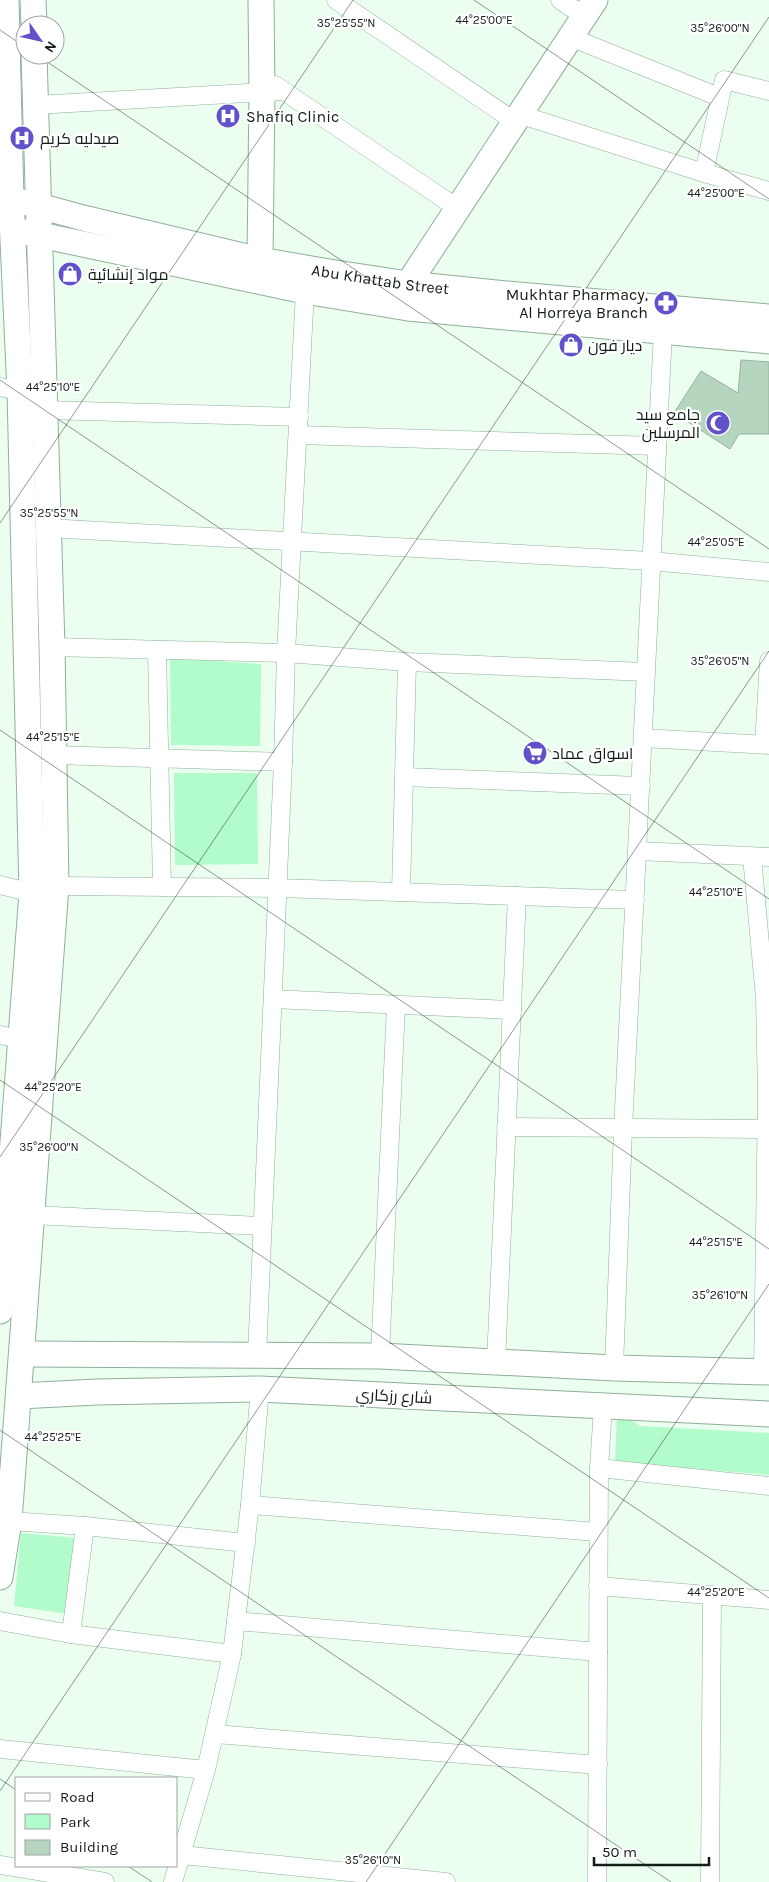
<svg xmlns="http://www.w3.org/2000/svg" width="769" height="1882" viewBox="0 0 769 1882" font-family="Karla,Cairo,sans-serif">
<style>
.green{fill:#b2fbca}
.building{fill:#b5d5be;stroke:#93b39d}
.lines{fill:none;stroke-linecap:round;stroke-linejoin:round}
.street-casing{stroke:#90af99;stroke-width:19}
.secondary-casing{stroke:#90af99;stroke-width:27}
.street{stroke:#fff;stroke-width:18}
.secondary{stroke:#fff;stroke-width:25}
.ticks{fill:none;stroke:#111d15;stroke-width:1;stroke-opacity:0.45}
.labels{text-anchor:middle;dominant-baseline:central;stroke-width:4.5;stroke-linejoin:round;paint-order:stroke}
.poi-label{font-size:16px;fill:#111d15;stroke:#fff;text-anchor:start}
.street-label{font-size:16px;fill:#111d15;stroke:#fff}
.ticks-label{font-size:12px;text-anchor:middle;fill:#111d15;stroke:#fff;stroke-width:4.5;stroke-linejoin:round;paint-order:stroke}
</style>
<rect width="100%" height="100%" fill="#ebfef0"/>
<g class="green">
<polygon points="170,658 261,664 260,746 171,745"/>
<polygon points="174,773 257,773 258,864 175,865"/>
<polygon points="617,1415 628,1418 640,1426 769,1433 769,1475 615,1462"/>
<polygon points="21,1533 77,1538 68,1614 14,1606"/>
</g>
<polygon class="building" points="741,360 769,362 769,434 739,434 730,449 674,413 701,371 738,393"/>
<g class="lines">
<defs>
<g id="street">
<polyline points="336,0 514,121"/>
<polyline points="560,0 584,16"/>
<polyline points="570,37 719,97"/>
<polyline points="275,85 457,208"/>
<polyline points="36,105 284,91"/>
<polyline points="518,114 704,173 769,191"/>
<polyline points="704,173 724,80 769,91"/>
<polyline points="0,387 20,391"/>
<polyline points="44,410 299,417"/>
<polyline points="298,435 657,446"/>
<polyline points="47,528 651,561 769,572"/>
<polyline points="52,647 286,653 407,662 646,672"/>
<polyline points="157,650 162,887"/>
<polyline points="643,738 769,745"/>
<polyline points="764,744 769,661"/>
<polyline points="54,755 283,762"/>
<polyline points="404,777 641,786"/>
<polyline points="638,851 769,857"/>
<polyline points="752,857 765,998 767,1094 763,1372"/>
<polyline points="0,885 32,893"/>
<polyline points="56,886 278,888 635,900"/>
<polyline points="401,892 407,662"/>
<polyline points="273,999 512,1010"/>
<polyline points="0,1035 21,1039"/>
<polyline points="506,1127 767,1129"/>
<polyline points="32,1215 262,1226"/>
<polyline points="257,1355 283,762 286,653 305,291"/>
<polyline points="380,1356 396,1005"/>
<polyline points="496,1362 517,896"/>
<polyline points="614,1368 623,1129 663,332"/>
<polyline points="599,1468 769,1486"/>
<polyline points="250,1505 598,1532"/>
<polyline points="9,1521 85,1526 246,1543"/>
<polyline points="598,1586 769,1600"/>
<polyline points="0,1621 71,1634 232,1654"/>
<polyline points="236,1621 598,1652"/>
<polyline points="71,1634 85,1526"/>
<polyline points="215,1734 598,1765"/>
<polyline points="0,1749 206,1770"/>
<polyline points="182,1855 446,1882"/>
<polyline points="0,1865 105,1882"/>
<polyline points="173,1882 206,1770 232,1654 250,1505 260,1389"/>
<polyline points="597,1882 599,1468 603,1407"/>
<polyline points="710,1882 712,1595"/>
</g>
<g id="secondary">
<polyline points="33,0 34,25"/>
<path id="s1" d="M 24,202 L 87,219 L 260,260 L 323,271 L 408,284 L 496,293 L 769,317"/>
<polyline points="26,232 305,291 408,308 769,341"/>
<polyline points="260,260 262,92 261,0"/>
<polyline points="408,284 595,0"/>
<polyline points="0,1311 32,893 20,391 11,198 6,0"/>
<polyline points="22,1354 380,1356 614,1368 769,1372"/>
<polyline points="19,1396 97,1392 260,1389 769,1414"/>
<polyline points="0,1577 9,1521 56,886 52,647 34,55"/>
</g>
</defs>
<use href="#street" class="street-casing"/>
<use href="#secondary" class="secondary-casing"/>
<use href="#street" class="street"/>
<use href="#secondary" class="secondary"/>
</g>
<path class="ticks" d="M 474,0 L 769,199M 0,30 L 25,47M 37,55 L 769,549M 0,380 L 769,899M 0,523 L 353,0M 0,730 L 769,1249M 0,1080 L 769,1598M 0,1157 L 769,17M 0,1430 L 671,1882M 0,1779 L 16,1790M 0,1791 L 769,651M 128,1866 L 152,1882M 366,1882 L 769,1284"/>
<defs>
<symbol id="hospital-disc" viewBox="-11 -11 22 22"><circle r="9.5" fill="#6252ca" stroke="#fff"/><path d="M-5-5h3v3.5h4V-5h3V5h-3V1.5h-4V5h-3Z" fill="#fff"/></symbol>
<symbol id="shop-disc" viewBox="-11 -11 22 22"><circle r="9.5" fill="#6252ca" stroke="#fff"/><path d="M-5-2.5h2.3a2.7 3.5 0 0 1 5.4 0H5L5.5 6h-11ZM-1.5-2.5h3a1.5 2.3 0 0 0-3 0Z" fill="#fff"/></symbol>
<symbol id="pharmacy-disc" viewBox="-11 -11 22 22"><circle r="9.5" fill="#6252ca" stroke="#fff"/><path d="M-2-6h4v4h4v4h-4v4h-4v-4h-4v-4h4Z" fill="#fff"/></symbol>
<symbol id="mosque-disc" viewBox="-11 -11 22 22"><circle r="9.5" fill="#6252ca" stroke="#fff"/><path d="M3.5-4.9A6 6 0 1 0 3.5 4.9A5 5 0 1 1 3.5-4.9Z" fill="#fff"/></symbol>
<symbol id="supermarket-disc" viewBox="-11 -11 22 22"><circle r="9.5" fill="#6252ca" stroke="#fff"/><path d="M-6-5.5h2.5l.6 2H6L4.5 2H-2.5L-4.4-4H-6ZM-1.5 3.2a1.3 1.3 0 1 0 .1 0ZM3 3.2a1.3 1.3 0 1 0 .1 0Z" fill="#fff"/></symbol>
</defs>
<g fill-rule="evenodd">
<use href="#hospital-disc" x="214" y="102" width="28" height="28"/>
<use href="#hospital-disc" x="8" y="124" width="28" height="28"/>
<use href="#shop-disc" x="56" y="260" width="28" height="28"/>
<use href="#pharmacy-disc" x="652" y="289" width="28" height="28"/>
<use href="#shop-disc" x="557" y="331" width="28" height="28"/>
<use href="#mosque-disc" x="704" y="409" width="28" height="28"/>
<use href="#supermarket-disc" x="521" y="739" width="28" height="28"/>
</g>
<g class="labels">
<g class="poi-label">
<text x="246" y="116">Shafiq Clinic</text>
<text x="40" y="138">صيدليه كريم</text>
<text x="88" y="274">مواد إنشائية</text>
<text x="648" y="294" text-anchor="end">Mukhtar Pharmacy,<tspan x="648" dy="18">Al Horreya Branch</tspan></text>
<text x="588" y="345">ديار فون</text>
<text x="700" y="414" text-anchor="end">جامع سيد<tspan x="700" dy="18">المرسلين</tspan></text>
<text x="552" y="753">اسواق عماد</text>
</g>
<g class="street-label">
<text stroke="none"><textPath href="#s1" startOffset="365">Abu Khattab Street</textPath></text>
<text transform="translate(394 1396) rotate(3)">شارع رزكاري</text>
</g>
</g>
<g class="ticks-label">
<text x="484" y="24">44°25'00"E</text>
<text x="346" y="27">35°25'55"N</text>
<text x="720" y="32">35°26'00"N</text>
<text x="716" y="197">44°25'00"E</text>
<text x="53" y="391">44°25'10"E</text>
<text x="49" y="517">35°25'55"N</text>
<text x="716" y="546">44°25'05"E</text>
<text x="720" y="665">35°26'05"N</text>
<text x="53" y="741">44°25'15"E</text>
<text x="716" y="896">44°25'10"E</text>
<text x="53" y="1091">44°25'20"E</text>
<text x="49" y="1151">35°26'00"N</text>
<text x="716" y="1246">44°25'15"E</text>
<text x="720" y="1299">35°26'10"N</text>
<text x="53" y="1441">44°25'25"E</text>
<text x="716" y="1596">44°25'20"E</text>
<text x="373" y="1864">35°26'10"N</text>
</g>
<rect x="15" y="1777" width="162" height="90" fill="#ffffff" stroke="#a0a5a1"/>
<rect x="25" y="1793" width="25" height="8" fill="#ffffff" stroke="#a0a5a1"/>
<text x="60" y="1802" font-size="15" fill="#111d15">Road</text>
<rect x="25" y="1814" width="25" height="15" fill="#b2fbca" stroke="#a0a5a1"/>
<text x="60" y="1827" font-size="15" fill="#111d15">Park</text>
<rect x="25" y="1840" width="25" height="15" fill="#b5d5be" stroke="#a0a5a1"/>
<text x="60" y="1852" font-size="15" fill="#111d15">Building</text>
<g transform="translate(40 40) rotate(124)"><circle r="24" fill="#ffffff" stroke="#a0a5a1"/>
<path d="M0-4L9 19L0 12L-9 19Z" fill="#6252ca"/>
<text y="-8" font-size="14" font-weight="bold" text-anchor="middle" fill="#111d15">N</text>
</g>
<path d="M594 1857v8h115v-8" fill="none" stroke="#111d15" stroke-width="2.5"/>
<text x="602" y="1857" font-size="15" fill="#111d15" stroke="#ffffff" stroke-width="4" paint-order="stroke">50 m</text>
</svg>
